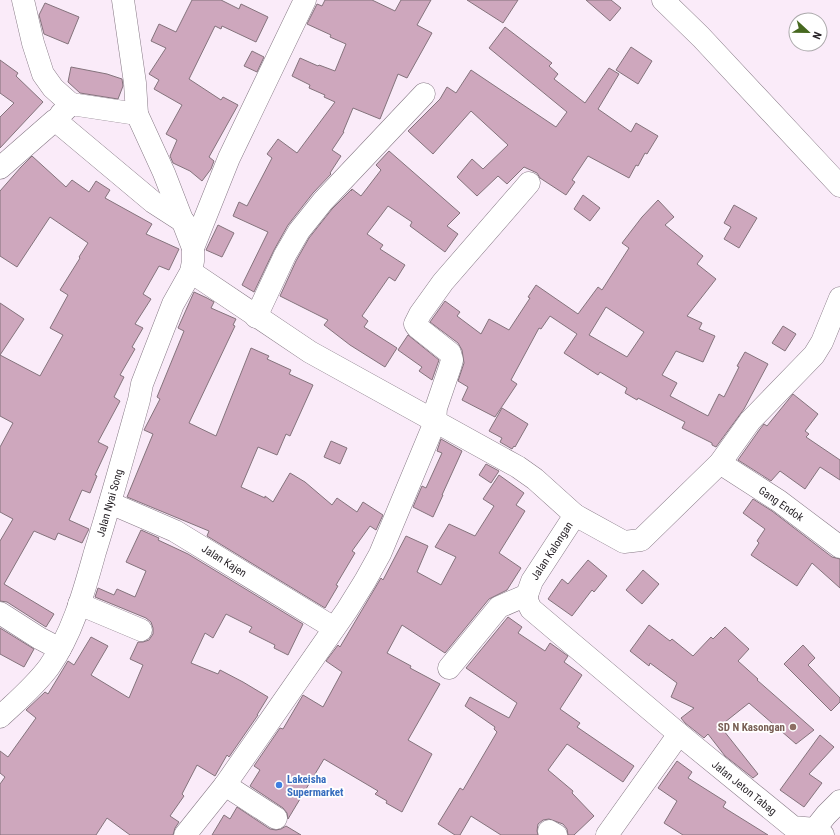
<svg xmlns="http://www.w3.org/2000/svg" width="840" height="835" viewBox="0 0 840 835" font-family="'Roboto Condensed',sans-serif">
<style>
.building{fill:#cea7bd;stroke:#84737c;fill-rule:evenodd}
.lines{fill:none;stroke-linecap:round;stroke-linejoin:round}
.minor-casing{stroke:#877a86;stroke-width:23}
.major-casing{stroke:#877a86;stroke-width:23}
.minor{stroke:#fff;stroke-width:22}
.major{stroke:#fff;stroke-width:22}
.education-dot{fill:#8d6e63;stroke:#fff;stroke-width:1.5}
.shop-dot{fill:#3f7fe0;stroke:#fff;stroke-width:1.5}
.labels{text-anchor:middle;dominant-baseline:central;stroke-width:3.5;stroke-linejoin:round;paint-order:stroke}
.street-label{font-size:11px;fill:#2c272c;stroke:#fff}
.education-label{font-size:11px;font-weight:bold;fill:#785e54;stroke:#fff;text-anchor:end}
.shop-label{font-size:11px;font-weight:bold;fill:#366cbe;stroke:#fff;text-anchor:start}
</style>
<rect width="100%" height="100%" fill="#faebf9"/>
<g class="building">
<polygon points="192,0 221,0 239,9 241,4 268,17 256,42 222,26 221,29 215,26 189,79 221,100 223,97 238,105 209,157 214,161 211,169 202,181 190,171 173,163 170,156 177,140 166,134 182,105 154,89 159,80 149,74 166,48 151,41 159,24 176,32"/>
<polygon points="325,0 372,0 395,11 401,0 431,0 417,25 432,33 407,78 398,74 380,119 353,108 343,132 344,132 332,150 341,156 330,173 331,174 313,193 288,225 274,250 254,292 242,285 268,232 233,216 239,202 247,206 272,158 267,154 278,139 297,153 335,102 324,97 325,95 309,88 310,85 292,76 300,58 318,66 319,65 335,71 346,44 330,37 331,35 307,24 317,4 322,6"/>
<polygon points="467,0 518,0 503,23"/>
<polygon points="586,0 611,0 621,8 610,21"/>
<polygon points="45,3 79,17 68,44 44,34 39,15"/>
<polygon points="505,27 552,63 549,66 558,74 554,79 585,103 609,68 619,74 598,109 631,132 636,123 658,136 647,154 645,153 638,166 636,165 629,178 588,156 572,180 575,182 566,195 540,178 537,173 524,167 507,184 498,176 477,196 457,177 472,159 483,169 508,145 471,111 433,154 408,131 440,99 447,87 456,93 471,70 556,127 567,112 489,48"/>
<polygon points="631,47 652,61 638,84 616,70"/>
<polygon points="252,51 264,57 257,72 244,66"/>
<polygon points="0,60 18,73 16,76 43,102 0,148 0,117 14,103 0,93"/>
<polygon points="71,67 107,74 122,79 123,86 118,99 80,93 68,82"/>
<polygon points="389,151 460,213 447,226 458,234 445,252 410,226 412,222 388,206 367,234 383,245 380,249 405,265 395,281 389,277 362,316 368,321 364,327 397,348 385,367 350,345 324,325 328,320 280,296 296,261 309,238 332,209 352,189 351,191 352,189 361,196 381,170 376,165"/>
<polygon points="32,156 66,187 72,180 89,192 96,181 110,190 105,198 152,224 146,234 179,249 169,270 159,266 143,294 151,299 135,324 143,328 132,347 135,349 120,375 124,377 114,397 120,401 98,442 108,447 95,475 97,476 90,493 82,490 69,520 89,529 82,543 58,533 55,540 34,531 4,584 54,614 46,627 7,602 0,601 0,541 13,519 0,512 0,447 13,423 0,416 0,303 24,319 0,355 40,376 63,335 50,328 68,295 60,290 80,258 79,257 88,243 50,217 17,267 0,256 0,191 21,167"/>
<polygon points="583,195 600,208 590,221 574,209"/>
<path d="M 658,200 L 674,217 L 665,225 L 703,256 L 697,264 L 716,279 L 687,316 L 702,323 L 699,329 L 715,336 L 703,362 L 676,351 L 662,375 L 677,383 L 670,396 L 708,416 L 719,394 L 724,397 L 739,367 L 737,366 L 745,352 L 768,364 L 744,409 L 716,447 L 712,445 L 712,443 L 682,428 L 685,422 L 638,398 L 637,400 L 625,393 L 627,388 L 600,372 L 598,375 L 564,353 L 577,334 L 550,316 L 541,329 L 539,328 L 511,380 L 517,384 L 495,417 L 462,400 L 468,387 L 458,381 L 464,363 L 462,350 L 458,343 L 430,322 L 445,301 L 460,312 L 457,316 L 481,334 L 489,319 L 509,330 L 530,298 L 528,297 L 536,285 L 578,314 L 598,287 L 602,290 L 629,248 L 622,243 L 642,217 ZM 606,307 L 644,332 L 627,357 L 589,335 Z"/>
<polygon points="734,205 757,218 739,248 724,239 731,227 724,223"/>
<polygon points="218,225 234,233 222,257 206,250"/>
<polygon points="194,292 207,298 214,302 211,308 236,319 233,325 235,326 189,423 216,436 251,348 269,356 267,359 291,370 289,374 313,385 290,436 286,434 277,455 258,447 241,487 265,498 265,496 273,502 290,473 305,482 332,505 337,498 357,512 363,502 383,515 376,530 370,526 352,551 355,553 336,585 338,586 325,608 207,536 209,531 127,497 153,434 144,430 160,399 157,397 184,331 178,328"/>
<polygon points="783,326 796,334 785,351 772,343"/>
<polygon points="408,335 439,360 432,380 419,371 422,367 398,350"/>
<polygon points="793,394 818,414 805,431 809,434 806,437 840,460 840,480 820,467 805,489 780,471 771,481 738,460 760,429 764,424 767,426"/>
<polygon points="502,408 528,424 515,447 514,446 512,449 500,442 502,438 489,431"/>
<polygon points="441,439 462,451 442,495 443,495 433,517 413,507 422,486 426,488 442,453 437,451"/>
<polygon points="331,441 347,448 340,464 324,457"/>
<polygon points="486,464 499,471 491,483 479,475"/>
<polygon points="499,475 524,493 516,505 525,511 499,553 521,568 507,590 489,599 445,653 402,625 387,653 411,666 410,668 440,684 408,740 432,754 402,812 386,803 387,801 375,794 378,791 324,759 288,819 287,813 283,808 250,786 260,770 254,766 280,728 283,729 303,695 323,707 342,672 326,661 338,645 340,647 381,578 383,580 406,536 428,546 417,572 441,585 456,557 435,547 449,524 475,536 494,506 483,499"/>
<polygon points="753,499 772,511 832,557 840,559 840,588 812,563 797,586 751,555 759,543 757,541 765,529 743,513"/>
<polygon points="141,530 159,538 158,540 188,554 303,624 288,655 274,648 275,645 249,632 252,627 226,614 213,638 205,633 191,663 218,674 220,670 243,682 268,697 257,715 258,715 229,757 227,755 215,776 197,765 182,794 184,796 170,816 179,822 175,828 173,835 130,835 107,818 96,835 0,835 0,784 5,777 0,773 0,751 8,757 36,718 26,710 45,692 48,694 68,661 74,665 91,637 108,646 91,675 129,698 143,665 130,659 138,642 143,642 149,640 153,634 153,628 151,622 146,618 95,597 98,588 114,595 117,589 135,597 146,571 126,562"/>
<polygon points="588,560 607,576 594,592 592,590 572,616 548,599 562,579 568,584"/>
<polygon points="643,570 659,584 642,604 626,590"/>
<polygon points="508,617 522,627 518,633 545,651 550,643 568,656 564,662 582,675 560,709 580,723 577,727 634,766 623,782 567,744 548,770 573,791 572,793 594,816 574,835 568,835 567,829 563,824 549,819 543,820 538,824 537,831 538,835 501,835 471,816 460,835 455,835 438,824 460,788 463,790 497,732 494,729 495,727 465,706 470,697 509,718 517,703 466,668"/>
<polygon points="649,625 670,641 672,639 693,656 711,637 713,639 725,627 749,649 738,661 758,679 757,680 814,730 796,744 749,703 720,726 758,774 753,778 725,756 708,734 704,738 685,723 681,718 694,708 671,697 677,683 650,663 649,666 630,651"/>
<polygon points="0,628 34,649 24,667 0,654"/>
<polygon points="803,645 815,658 808,665 840,698 840,702 831,711 784,664"/>
<polygon points="820,735 834,747 809,774 822,783 804,807 780,790"/>
<polygon points="677,761 692,772 688,778 726,802 723,807 768,835 683,835 664,823 677,801 658,788"/>
<polygon points="237,807 270,829 276,830 281,829 286,826 301,835 212,835 224,815 230,819"/>
</g>
<g class="lines">
<defs>
<g id="minor">
<polyline points="23,0 33,43 43,74 53,88 71,104"/>
<polyline points="663,0 701,37 840,186"/>
<polyline points="61,114 71,104 137,114"/>
<polyline points="0,168 55,120 153,202 184,222"/>
<polyline points="193,248 229,158 305,0"/>
<polyline points="191,272 310,352 518,467 535,479 575,515 532,581 527,595 527,601 531,609 679,734 793,827 815,829 823,835"/>
<polyline points="256,317 285,255 299,231 323,201 424,94"/>
<polyline points="720,463 779,501 840,547"/>
<polyline points="110,503 175,531 334,628"/>
<polyline points="575,515 624,542 641,540 720,463 750,421 814,355 822,342 840,298"/>
<polyline points="79,604 141,630"/>
<polyline points="0,613 39,638 60,649"/>
<polyline points="449,668 499,607 527,595"/>
<path d="M 0,717 C 17,701 35,686 49,667 C 73,633 84,591 95,552 C 111,501 125,450 139,400 L 142,384 L 173,304 L 191,272 L 193,261 L 193,248 L 164,173 L 137,114 L 135,83 L 123,0"/>
<polyline points="225,785 276,818"/>
<polyline points="549,831 556,835"/>
<polyline points="185,835 225,785 347,610 365,581 380,554 435,422 436,408 450,367 452,360 450,353 417,327 415,324 420,314 443,282 529,183"/>
<polyline points="607,835 679,734"/>
</g>
<polyline id="major" points="810,835 826,815 840,801"/>
</defs>
<use href="#minor" class="minor-casing"/>
<use href="#major" class="major-casing"/>
<use href="#minor" class="minor"/>
<use href="#major" class="major"/>
</g>
<circle class="education-dot" cx="793" cy="727" r="4"/>
<circle class="shop-dot" cx="279" cy="785" r="4"/>
<g class="labels">
<g class="street-label">
<text transform="translate(110 503) rotate(-74)">Jalan Nyai Song</text>
<text transform="translate(781 504) rotate(35)">Gang Endok</text>
<text transform="translate(552 551) rotate(-57)">Jalan Kalongan</text>
<text transform="translate(224 561) rotate(32)">Jalan Kajen</text>
<text transform="translate(744 788) rotate(39)">Jalan Jeton Tabag</text>
</g>
<g class="education-label">
<text x="785" y="727">SD N Kasongan</text>
</g>
<g class="shop-label">
<text x="287" y="779">Lakeisha<tspan x="287" dy="13">Supermarket</tspan></text>
</g>
</g>
<g transform="translate(808 32) rotate(112)"><circle r="19" fill="#ffffff" stroke="#aba9ab"/>
<path d="M0-3L7 15L0 10L-7 15Z" fill="#46681f"/>
<text y="-6" font-size="11" font-weight="bold" text-anchor="middle" fill="#2c272c">N</text>
</g>
</svg>
